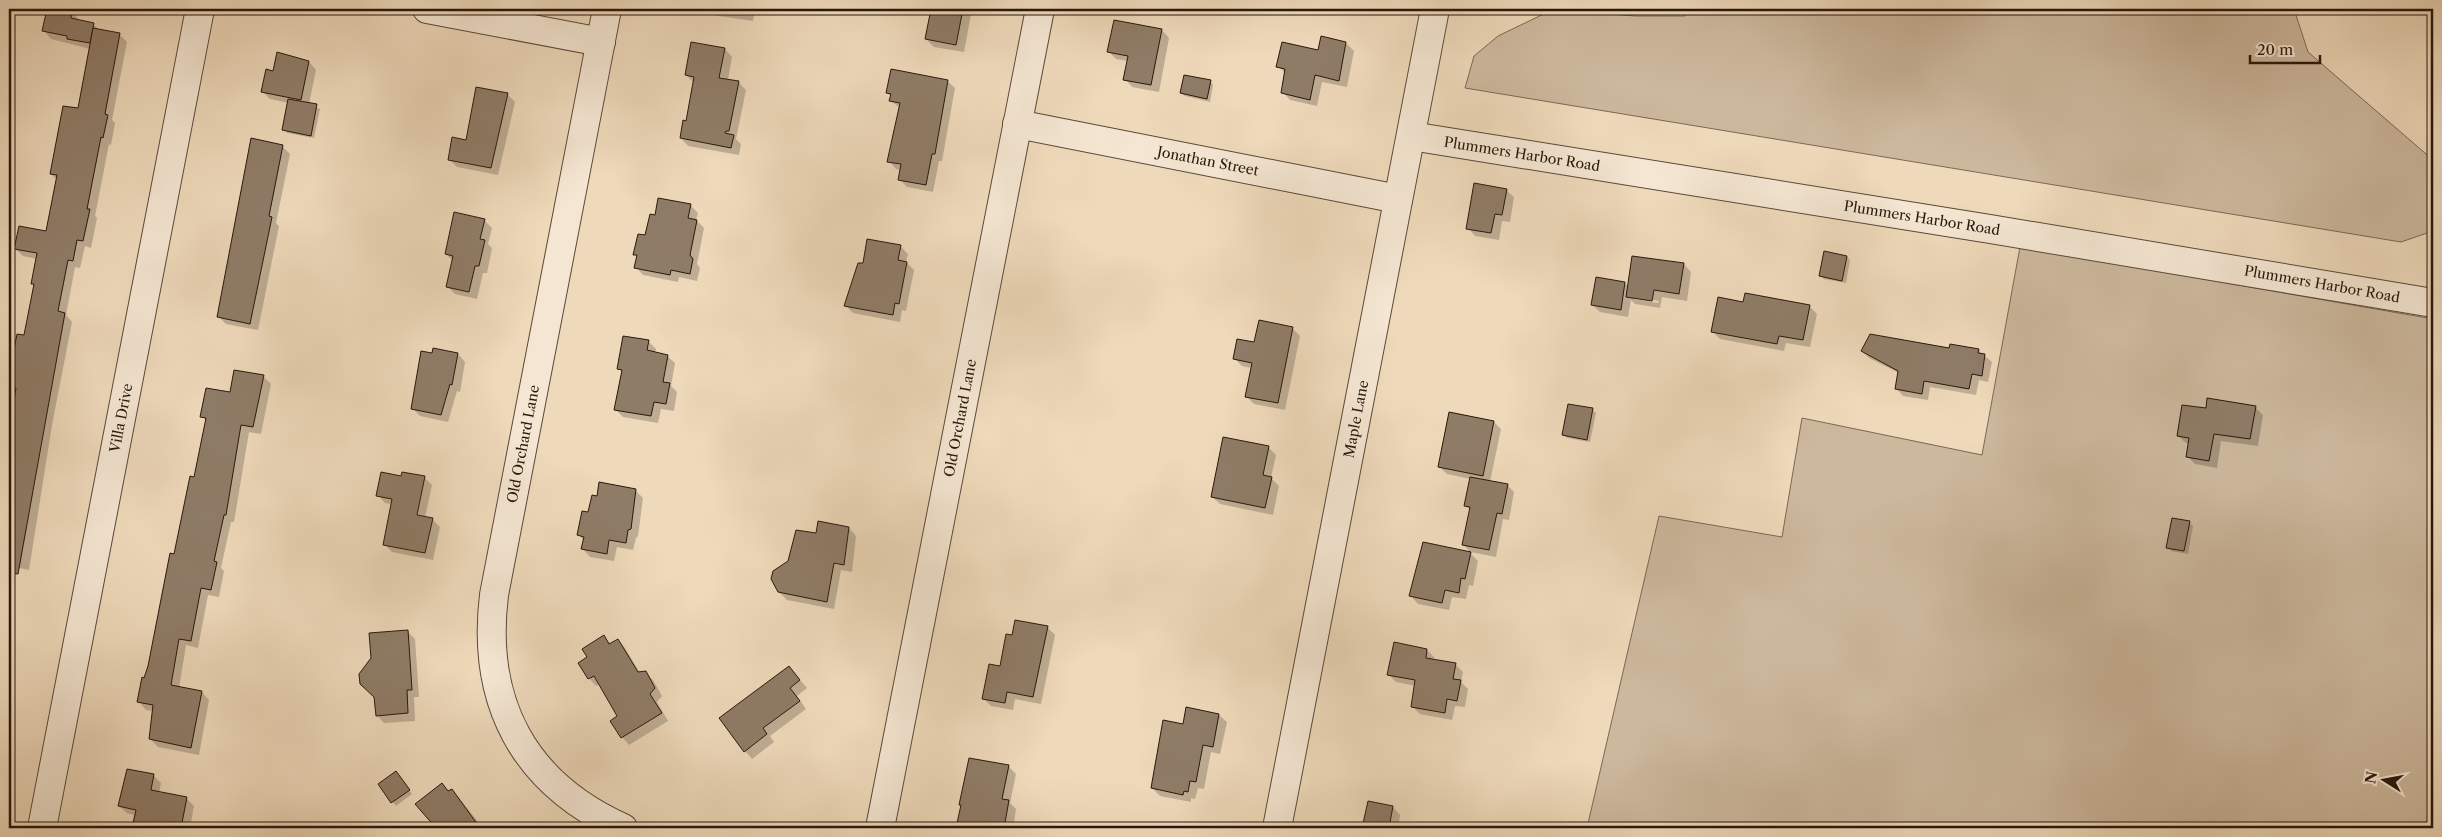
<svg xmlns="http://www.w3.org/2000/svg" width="2442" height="837" viewBox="0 0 2442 837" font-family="'Libre Caslon Text',serif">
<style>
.green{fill:#ccb89d;stroke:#7a6855}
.shadow{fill:#0003;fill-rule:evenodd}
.building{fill:#8f7c67;stroke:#28170d}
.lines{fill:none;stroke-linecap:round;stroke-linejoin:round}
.street-casing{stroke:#5a4838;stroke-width:30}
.street{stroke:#f4e6d2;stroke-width:28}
.labels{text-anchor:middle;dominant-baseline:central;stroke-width:4.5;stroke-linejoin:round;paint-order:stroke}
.street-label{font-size:14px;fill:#28170d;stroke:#f4e6d2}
</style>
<rect width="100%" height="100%" fill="#eed9ba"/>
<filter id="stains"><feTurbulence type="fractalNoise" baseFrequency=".004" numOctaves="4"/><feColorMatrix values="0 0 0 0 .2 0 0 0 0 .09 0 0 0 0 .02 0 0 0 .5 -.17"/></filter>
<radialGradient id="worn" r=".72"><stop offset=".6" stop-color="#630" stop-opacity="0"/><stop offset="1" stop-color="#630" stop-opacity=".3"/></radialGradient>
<g class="green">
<polygon points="1554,9 1635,16 1685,16 1688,9 2294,9 2308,52 2433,160 2433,231 2401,242 1465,88 1474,56 1498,36"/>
<polygon points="2020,247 2433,319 2433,828 1587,828 1659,516 1782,537 1802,418 1982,455"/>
</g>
<g class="shadow">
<polygon points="48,9 72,12 79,20 93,24 100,31 120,35 127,42 112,120 115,123 111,145 109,144 95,216 97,218 91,248 85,246 80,268 75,267 66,315 72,322 52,425 29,570 9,566 9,568 9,439 17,394 9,387 9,381 18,335 25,337 35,286 32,283 37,259 23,256 16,249 47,232 57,180 51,174 78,110 90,49 51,39 44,31"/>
<polygon points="699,9 755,9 753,21 705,14"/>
<polygon points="932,9 972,9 964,52 934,47 926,39"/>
<polygon points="1162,30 1169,38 1159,92 1132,87 1125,79 1128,61 1116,59 1108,51"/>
<polygon points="1322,38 1346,43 1354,51 1347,87 1322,82 1317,106 1290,100 1283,92 1286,74 1278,66 1319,52"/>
<polygon points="725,49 732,57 728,80 738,82 746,90 736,139 741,144 739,155 688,146 681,138 687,123 694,83 686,75"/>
<polygon points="309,62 316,70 309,104 320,109 314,138 287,133 284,129 289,103 270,99 263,92 274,72"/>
<polygon points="947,81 955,88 942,161 939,161 933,192 907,187 899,179 901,170 896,169 889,161 900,108 891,101 891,97 888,93"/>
<polygon points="1210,81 1213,85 1210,102 1185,96 1181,93"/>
<polygon points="507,94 515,102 498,175 457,167 449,159"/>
<polygon points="282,146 290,154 276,223 279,226 258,330 226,324 218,316"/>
<polygon points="1506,190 1514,197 1510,222 1502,221 1499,240 1475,236 1468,228"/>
<polygon points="690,205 698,213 696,220 704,228 697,264 700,268 697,281 679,277 678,282 643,275 636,267 638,257 635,254 656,217"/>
<polygon points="484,220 492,228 488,244 492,248 487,273 483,273 477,299 455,294 448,287 453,261 446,254"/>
<polygon points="901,247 908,254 906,262 914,270 906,311 902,310 900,322 853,313 846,306 864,265"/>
<polygon points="1847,257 1850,260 1846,283 1824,279 1821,276"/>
<path d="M 1684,264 L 1691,272 L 1687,301 L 1662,297 L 1660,308 L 1635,304 L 1631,300 L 1628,317 L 1600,312 L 1592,305 L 1625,283 L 1629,287 ZM 1634,297 L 1659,301 L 1658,303 L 1634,299 Z"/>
<polygon points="1744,303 1809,306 1817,314 1810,347 1786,343 1784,351 1720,339 1713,332"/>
<polygon points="1292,328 1300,336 1285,410 1254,404 1246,396 1252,368 1242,366 1234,358 1255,344"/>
<polygon points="648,341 656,349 655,353 667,356 675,363 671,386 677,392 674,411 661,409 658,423 623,417 615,409 622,372 619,369"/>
<polygon points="1950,349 1978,350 1992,362 1988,382 1979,380 1976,395 1930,387 1928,400 1903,396 1897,389 1899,373 1869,358 1862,351"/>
<polygon points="458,354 465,362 460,392 457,391 448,422 420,416 413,409"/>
<polygon points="263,376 271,384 261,434 249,432 234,522 231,522 221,568 224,571 219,597 208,595 198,648 186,645 179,688 202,692 209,700 199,755 158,747 150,739 153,711 146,710 139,702 195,478 207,422 202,416 231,393"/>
<polygon points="2255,407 2263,415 2258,446 2221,441 2217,468 2195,464 2187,456 2190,444 2186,443 2178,436 2207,409"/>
<polygon points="1593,410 1596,413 1590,442 1567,438 1563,435"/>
<polygon points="1494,422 1501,429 1490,482 1507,485 1514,492 1509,520 1503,519 1496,557 1470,552 1464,545 1470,510 1466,506 1471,479 1447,474 1439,467"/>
<polygon points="1268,447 1276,455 1271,478 1279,486 1273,515 1220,504 1212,497"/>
<polygon points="402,477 424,477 432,485 425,518 432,519 440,527 433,560 392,552 384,544 392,504 385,503 378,495"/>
<polygon points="635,490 643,498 638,536 636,538 633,550 617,547 614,561 590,557 583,549 584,541 579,535 589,513"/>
<polygon points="2189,523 2193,526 2188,554 2171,551 2168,548"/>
<polygon points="849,528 856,536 852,572 841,570 834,609 787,600 779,592 789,562 817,535"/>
<polygon points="1470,553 1478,561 1473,586 1469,585 1466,599 1452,597 1449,610 1418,604 1411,596"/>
<polygon points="1047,627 1055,635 1041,704 1015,699 1013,710 991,706 984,699 1001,667 1013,637"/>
<polygon points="407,631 415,639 419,697 414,697 415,721 384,723 377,715"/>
<polygon points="603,636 611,644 618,640 625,648 640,673 645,672 653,680 662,696 657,702 668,721 629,745 622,737 619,717 600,684 596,686 589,678 589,657"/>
<polygon points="1427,650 1434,657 1434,660 1455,664 1463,672 1461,682 1468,689 1465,707 1455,706 1452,720 1420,714 1412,706 1416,686 1396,682 1389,675"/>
<polygon points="789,667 807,688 797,696 806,709 770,736 774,742 752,759 745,751"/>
<polygon points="1219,715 1227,722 1220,754 1211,752 1204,789 1198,788 1195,799 1191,798 1191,802 1160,796 1152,788 1184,725"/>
<polygon points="1008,766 1016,774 1010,803 1016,809 1013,828 959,828 962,806"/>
<polygon points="153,775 161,783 159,793 186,798 194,806 190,828 131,828 134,815 127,813 119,806"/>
<polygon points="399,776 412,794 396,806 379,785"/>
<polygon points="451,790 459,798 483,828 427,828 433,824"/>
<polygon points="1393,807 1400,815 1398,828 1364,827"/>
</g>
<g class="building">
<polygon points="47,9 72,11 71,18 94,23 90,43 67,39 67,36 42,31"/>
<polygon points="931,9 963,9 956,45 925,39"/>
<polygon points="1114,20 1162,29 1151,85 1123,80 1128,56 1107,52"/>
<polygon points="93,28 120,33 105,114 108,115 103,138 101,137 87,209 90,209 83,241 77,240 73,261 68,260 58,311 65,313 18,574 9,573 9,432 16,388 9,387 9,375 17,334 24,335 34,284 31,284 37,253 14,249 19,226 46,231 57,175 50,174 63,106 78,108"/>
<polygon points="1321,36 1346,42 1339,81 1315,75 1310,100 1281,93 1285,69 1276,67 1282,42 1318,50"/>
<polygon points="691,42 725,48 719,78 739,81 729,131 726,131 725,133 734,135 731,148 680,138 683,120 686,121 694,77 685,75"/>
<polygon points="277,52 309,61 301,100 261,92 266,69 273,71"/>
<polygon points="891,69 948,80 935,154 932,154 926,185 898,180 901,164 887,162 900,103 889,101 891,94 886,93"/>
<polygon points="1184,75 1211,80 1207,99 1180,93"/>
<polygon points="476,87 508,93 491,168 448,160 452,137 466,140"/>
<polygon points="288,99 317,104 311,136 282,130"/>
<polygon points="251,138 283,145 269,216 272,217 250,324 217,317"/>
<polygon points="1474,183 1507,189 1502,215 1495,214 1491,233 1466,229"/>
<polygon points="658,198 691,204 688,218 697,220 690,255 693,259 690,274 671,270 670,275 634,268 637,255 633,255 638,234 645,235 650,214 655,215"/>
<polygon points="454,212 485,219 480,239 485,240 479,266 475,266 469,292 446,287 453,256 445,254"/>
<polygon points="867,239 901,245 898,260 907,262 899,304 895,303 893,315 844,306 858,263 863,263"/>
<polygon points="1824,251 1847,256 1842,281 1819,276"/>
<polygon points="1632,256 1684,263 1679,294 1654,290 1652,301 1626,297"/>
<polygon points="1596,277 1625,282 1621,310 1591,305"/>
<polygon points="1745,293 1810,305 1803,340 1779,336 1777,344 1711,332 1718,297 1743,302"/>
<polygon points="1259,320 1293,327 1278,403 1245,397 1252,363 1233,359 1237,339 1254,342"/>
<polygon points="1870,334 1949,348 1950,344 1979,349 1978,353 1985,354 1982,376 1972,374 1969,389 1924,381 1922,394 1895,389 1898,371 1861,351"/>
<polygon points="623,336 649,340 647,350 668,355 663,382 670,383 666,404 654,402 651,416 614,410 622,370 617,369"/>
<polygon points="433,348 458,353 452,385 450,384 441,415 411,409 421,351 432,353"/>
<polygon points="234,370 264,375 253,427 241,425 226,515 224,515 214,561 217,562 211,590 201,588 191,641 179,639 171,685 202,691 191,748 149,739 153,705 137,702 142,677 144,678 148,666 170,553 174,554 190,476 194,477 206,418 200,417 206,388 230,392"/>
<polygon points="2207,398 2256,406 2250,439 2214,434 2209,461 2186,457 2189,438 2177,436 2182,405 2206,408"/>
<polygon points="1568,404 1593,408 1587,440 1562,435"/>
<polygon points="1449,412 1494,421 1483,476 1438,467"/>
<polygon points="1223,437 1269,446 1263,475 1272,477 1265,508 1211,497"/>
<polygon points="381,472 401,476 402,472 425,476 417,515 433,518 425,553 383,545 392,499 376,496"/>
<polygon points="1470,477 1508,484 1502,514 1497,513 1489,550 1462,545 1470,507 1464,506"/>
<polygon points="599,482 636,489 631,529 628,530 626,543 609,540 607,554 581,549 584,537 577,535 582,511 588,512 592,495 597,496"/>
<polygon points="2172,518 2190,521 2184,551 2166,548"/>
<polygon points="818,521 849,527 844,565 834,563 827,602 778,592 771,579 773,571 788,561 796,530 816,533"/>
<polygon points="1423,542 1471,552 1465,579 1461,578 1459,593 1445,590 1442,603 1409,596"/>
<polygon points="1015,620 1048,626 1033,697 1007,692 1005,703 982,699 989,664 1000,666 1006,634 1012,635"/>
<polygon points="408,630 412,690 407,690 408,713 376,716 374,697 360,684 359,674 371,658 369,633"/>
<polygon points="604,635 609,644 618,639 638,672 646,671 655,688 650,694 662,713 621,738 610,721 617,716 594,676 588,679 578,663 587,657 582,649"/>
<polygon points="1394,642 1427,649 1426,658 1456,663 1453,679 1461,680 1457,701 1447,699 1445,713 1411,707 1415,680 1387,675"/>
<polygon points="789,666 800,680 790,688 800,701 763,728 767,734 744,752 719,718"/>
<polygon points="1186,707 1219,714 1213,747 1203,745 1196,782 1190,781 1188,792 1184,791 1183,795 1151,788 1163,720 1183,724"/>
<polygon points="969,758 1009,765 1002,799 1009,800 1004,828 959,828 960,824 957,823 961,805 959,805"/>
<polygon points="127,769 154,774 151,790 187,797 181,828 132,828 136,810 118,806"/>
<polygon points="396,771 410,790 391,803 378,784"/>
<polygon points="442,783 448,791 452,789 480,828 436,828 415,804"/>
<polygon points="1368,801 1393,806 1389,828 1362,828"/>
</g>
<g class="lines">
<defs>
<g id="street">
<polyline points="427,9 601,42"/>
<path d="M 607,9 L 494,595 C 481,702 523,783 623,828"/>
<polyline points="1017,124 1398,199"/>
<polyline points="1411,136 1990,229 2433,303"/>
<polyline points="42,828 200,9"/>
<polyline points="880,828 1040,9"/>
<polyline points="1277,828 1435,9"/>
</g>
</defs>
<use href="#street" class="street-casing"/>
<use href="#street" class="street"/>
</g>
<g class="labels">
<g class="street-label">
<text transform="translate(1522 154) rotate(9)">Plummers Harbor Road</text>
<text transform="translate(1208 161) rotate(11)">Jonathan Street</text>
<text transform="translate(1922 218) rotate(9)">Plummers Harbor Road</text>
<text transform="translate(2322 284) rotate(10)">Plummers Harbor Road</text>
<text transform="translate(121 418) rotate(-79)">Villa Drive</text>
<text transform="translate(960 418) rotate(-79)">Old Orchard Lane</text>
<text transform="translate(1356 419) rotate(-79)">Maple Lane</text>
<text transform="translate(523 444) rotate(-79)">Old Orchard Lane</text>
</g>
</g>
<rect width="2442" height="837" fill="none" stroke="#eed9ba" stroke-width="30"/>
<rect x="10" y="10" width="2422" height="817" fill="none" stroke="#28170d" stroke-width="2.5"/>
<rect x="15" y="15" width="2412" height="807" fill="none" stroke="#28170d"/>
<g transform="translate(2384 780) rotate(281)" stroke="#f4e6d2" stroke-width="4" paint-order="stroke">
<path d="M0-4L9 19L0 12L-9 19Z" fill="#28170d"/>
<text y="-8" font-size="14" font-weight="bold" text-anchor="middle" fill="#28170d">N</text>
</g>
<path d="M2250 55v8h70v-8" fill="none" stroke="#28170d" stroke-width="2.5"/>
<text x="2257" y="55" font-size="15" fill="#28170d" stroke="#f4e6d2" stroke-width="4" paint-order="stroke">20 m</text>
<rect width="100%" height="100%" filter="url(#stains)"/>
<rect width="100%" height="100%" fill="url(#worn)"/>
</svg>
